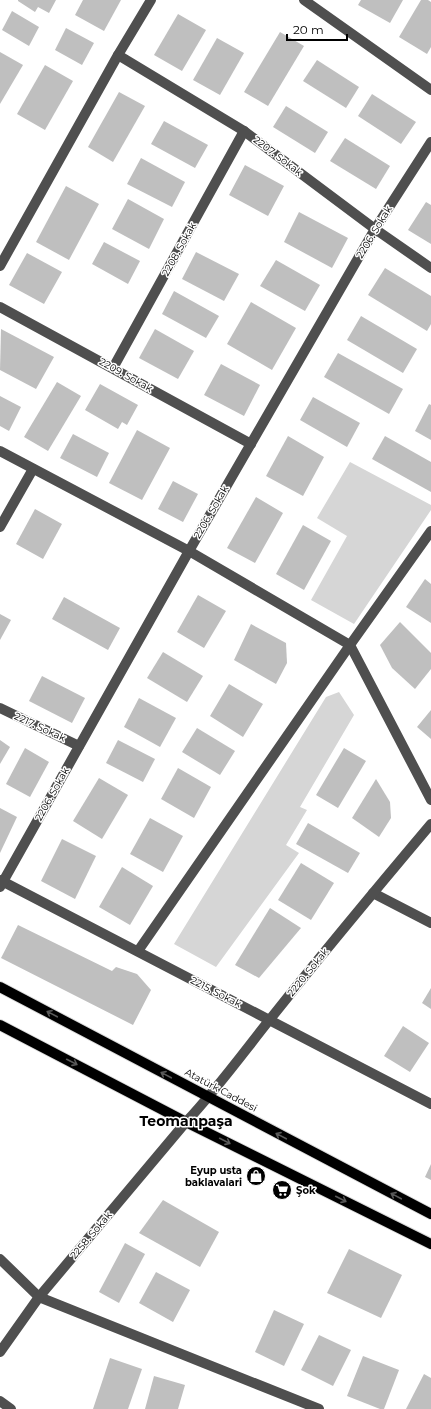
<svg xmlns="http://www.w3.org/2000/svg" width="431" height="1409" viewBox="0 0 431 1409" font-family="Montserrat,sans-serif">
<style>
.green{fill:#d6d6d6}
.building{fill:#bfbfbf}
.lines{fill:none;stroke-linecap:round;stroke-linejoin:round}
.major-casing{stroke:#dbdbdb;stroke-width:12}
.minor{stroke:#4f4f4f;stroke-width:10}
.major{stroke:#000;stroke-width:10}
.oneway{stroke:#595959}
.labels{text-anchor:middle;dominant-baseline:central;stroke-width:3;stroke-linejoin:round;paint-order:stroke}
.street-label{font-size:10px;fill:#000;stroke:#fff}
.poi-label{font-size:10px;font-weight:bold;fill:#000;stroke:#fff;text-anchor:end}
.district-label{font-size:14px;font-weight:bold;fill:#000;stroke:#fff}
</style>
<rect width="100%" height="100%" fill="#fff"/>
<g class="green">
<polygon points="350,462 431,505 431,510 354,624 311,600 347,536 317,518"/>
<polygon points="339,692 354,715 300,807 307,810 286,845 299,853 216,967 174,944 326,697"/>
</g>
<g class="building">
<polygon points="18,0 56,0 49,13 38,7 35,12 18,1"/>
<polygon points="83,0 121,0 104,31 75,15"/>
<polygon points="361,0 403,0 390,23 358,5"/>
<polygon points="421,0 428,0 431,2 431,47 427,54 399,37"/>
<polygon points="12,11 39,27 29,46 2,30"/>
<polygon points="178,14 206,30 182,71 154,55"/>
<polygon points="66,28 94,43 82,65 55,50"/>
<polygon points="280,32 304,46 268,106 244,92"/>
<polygon points="217,38 244,53 220,95 193,80"/>
<polygon points="0,52 23,65 0,104"/>
<polygon points="317,60 359,87 346,108 303,81"/>
<polygon points="45,65 73,81 45,130 17,114"/>
<polygon points="119,92 145,106 113,162 88,147"/>
<polygon points="372,94 416,122 401,144 358,116"/>
<polygon points="286,106 328,132 315,153 273,127"/>
<polygon points="164,121 208,145 195,168 151,144"/>
<polygon points="345,138 390,166 376,189 330,161"/>
<polygon points="141,158 185,182 172,207 127,184"/>
<polygon points="245,165 284,186 268,216 229,195"/>
<polygon points="66,186 99,204 69,260 36,242"/>
<polygon points="128,199 164,219 149,249 112,229"/>
<polygon points="426,202 431,205 431,244 408,230"/>
<polygon points="299,212 348,238 332,268 284,242"/>
<polygon points="104,242 140,261 128,284 92,264"/>
<polygon points="196,252 239,274 224,301 182,279"/>
<polygon points="27,253 62,272 44,304 9,285"/>
<polygon points="276,260 320,285 305,311 260,286"/>
<polygon points="385,268 431,296 431,324 427,331 368,295"/>
<polygon points="174,291 219,316 206,338 162,314"/>
<polygon points="251,302 296,328 272,370 227,344"/>
<polygon points="361,316 417,349 403,373 347,340"/>
<polygon points="1,329 54,357 36,389 0,370"/>
<polygon points="155,329 194,351 178,379 139,358"/>
<polygon points="338,353 403,389 389,414 324,377"/>
<polygon points="221,364 260,385 244,416 204,395"/>
<polygon points="57,382 81,396 48,451 24,437"/>
<polygon points="100,384 138,405 127,425 122,422 118,429 85,410"/>
<polygon points="0,396 21,407 9,431 0,426"/>
<polygon points="313,397 360,423 347,447 300,420"/>
<polygon points="429,404 431,405 431,440 415,431"/>
<polygon points="137,430 170,448 142,500 109,483"/>
<polygon points="73,434 109,453 97,477 60,458"/>
<polygon points="288,436 324,457 303,496 266,476"/>
<polygon points="385,436 431,462 431,492 372,459"/>
<polygon points="173,481 198,494 183,522 158,509"/>
<polygon points="256,497 283,513 255,563 227,548"/>
<polygon points="35,509 62,524 43,559 16,544"/>
<polygon points="303,525 331,541 304,590 276,574"/>
<polygon points="425,579 431,584 431,623 406,607"/>
<polygon points="198,595 226,611 204,648 177,632"/>
<polygon points="64,597 120,628 108,650 52,619"/>
<polygon points="0,614 11,620 0,640"/>
<polygon points="400,622 431,653 431,669 415,689 392,668 380,645"/>
<polygon points="251,624 286,643 287,663 276,684 234,660"/>
<polygon points="163,652 203,676 187,702 147,678"/>
<polygon points="42,676 85,698 72,723 29,701"/>
<polygon points="229,684 263,704 243,737 210,716"/>
<polygon points="139,698 176,718 160,747 124,727"/>
<polygon points="431,710 431,739 417,727"/>
<polygon points="197,728 235,751 220,775 182,752"/>
<polygon points="0,740 10,747 0,764"/>
<polygon points="118,740 155,759 143,782 106,763"/>
<polygon points="25,748 49,762 30,797 6,784"/>
<polygon points="344,748 366,761 338,808 316,795"/>
<polygon points="178,768 211,787 194,818 161,799"/>
<polygon points="99,778 128,795 102,839 73,821"/>
<polygon points="376,779 390,802 391,818 379,837 352,818"/>
<polygon points="0,808 17,817 0,853"/>
<polygon points="150,818 183,836 163,872 130,854"/>
<polygon points="308,823 360,853 348,873 296,844"/>
<polygon points="62,839 96,856 75,899 41,881"/>
<polygon points="301,863 334,883 311,920 278,900"/>
<polygon points="122,867 153,886 130,925 99,907"/>
<polygon points="270,908 301,928 259,978 235,965"/>
<polygon points="18,925 112,971 116,967 137,974 151,990 133,1025 1,958"/>
<polygon points="431,988 431,1009 422,1003"/>
<polygon points="403,1026 429,1043 410,1072 384,1056"/>
<polygon points="431,1164 431,1180 425,1177"/>
<polygon points="163,1200 219,1232 200,1267 139,1233"/>
<polygon points="125,1243 145,1254 119,1303 99,1292"/>
<polygon points="349,1249 402,1275 381,1318 327,1293"/>
<polygon points="156,1272 190,1290 173,1322 139,1303"/>
<polygon points="274,1310 304,1324 284,1366 255,1352"/>
<polygon points="319,1335 351,1350 333,1386 301,1370"/>
<polygon points="363,1356 399,1370 384,1409 380,1409 347,1396"/>
<polygon points="110,1358 142,1369 128,1409 93,1409"/>
<polygon points="424,1374 431,1378 431,1409 406,1409"/>
<polygon points="154,1376 185,1385 178,1409 145,1409"/>
</g>
<g class="lines">
<defs>
<g id="major">
<polyline points="0,987 431,1214"/>
<polyline points="0,1025 186,1122 431,1244"/>
</g>
</defs>
<use href="#major" class="major-casing"/>
<g class="minor">
<polyline points="304,0 431,90"/>
<polyline points="118,55 244,131 375,229 431,268"/>
<polyline points="0,266 118,55 151,0"/>
<polyline points="0,307 251,444"/>
<polyline points="113,368 244,131"/>
<polyline points="0,451 189,551 350,645 431,800"/>
<polyline points="0,527 33,469"/>
<polyline points="0,708 79,746"/>
<polyline points="0,880 431,1104"/>
<polyline points="0,887 189,551 375,229 431,142"/>
<polyline points="373,893 431,923"/>
<polyline points="138,951 350,645 431,531"/>
<polyline points="0,1259 39,1297 319,1409"/>
<path d="M 0,1352 L 39,1297 L 186,1122 C 217,1089 243,1053 271,1018 C 323,953 377,888 431,824"/>
<polyline points="0,1401 11,1409"/>
</g>
<use href="#major" class="major"/>
</g>
<defs><path id="oneway-shaft" d="M-6 0H5M1.5-3L5.5 0L1.5 3" fill="none" stroke-width="1.6" stroke-linecap="round" stroke-linejoin="round"/></defs>
<g class="oneway">
<use href="#oneway-shaft" transform="translate(52 1014) rotate(-152)"/>
<use href="#oneway-shaft" transform="translate(72 1062) rotate(27)"/>
<use href="#oneway-shaft" transform="translate(166 1075) rotate(-152)"/>
<use href="#oneway-shaft" transform="translate(281 1136) rotate(-152)"/>
<use href="#oneway-shaft" transform="translate(225 1141) rotate(27)"/>
<use href="#oneway-shaft" transform="translate(396 1196) rotate(-152)"/>
<use href="#oneway-shaft" transform="translate(341 1199) rotate(27)"/>
</g>
<defs>
<symbol id="shop-disc" viewBox="-11 -11 22 22"><circle r="9.5" fill="#000" stroke="#fff"/><path d="M-5-2.5h2.3a2.7 3.5 0 0 1 5.4 0H5L5.5 6h-11ZM-1.5-2.5h3a1.5 2.3 0 0 0-3 0Z" fill="#fff"/></symbol>
<symbol id="supermarket-disc" viewBox="-11 -11 22 22"><circle r="9.5" fill="#000" stroke="#fff"/><path d="M-6-5.5h2.5l.6 2H6L4.5 2H-2.5L-4.4-4H-6ZM-1.5 3.2a1.3 1.3 0 1 0 .1 0ZM3 3.2a1.3 1.3 0 1 0 .1 0Z" fill="#fff"/></symbol>
</defs>
<g fill-rule="evenodd">
<use href="#shop-disc" x="245" y="1165" width="22" height="22"/>
<use href="#supermarket-disc" x="271" y="1179" width="22" height="22"/>
</g>
<g class="labels">
<g class="street-label">
<text transform="translate(278 156) rotate(37)">2207. Sokak</text>
<text transform="translate(374 232) rotate(-59)">2206. Sokak</text>
<text transform="translate(179 249) rotate(-61)">2208. Sokak</text>
<text transform="translate(126 375) rotate(29)">2209. Sokak</text>
<text transform="translate(211 512) rotate(-60)">2206. Sokak</text>
<text transform="translate(40 727) rotate(25)">2217. Sokak</text>
<text transform="translate(52 794) rotate(-61)">2206. Sokak</text>
<text transform="translate(308 972) rotate(-51)">2220. Sokak</text>
<text transform="translate(216 992) rotate(27)">2215. Sokak</text>
<text transform="translate(221 1090) rotate(28)">Atatürk Caddesi</text>
<text transform="translate(91 1235) rotate(-50)">2258. Sokak</text>
</g>
<g class="poi-label">
<text x="242" y="1170">Eyup usta<tspan x="242" dy="12">baklavalari</tspan></text>
<text x="296" y="1190" text-anchor="start">Şok</text>
</g>
<g class="district-label">
<text x="186" y="1121">Teomanpaşa</text>
</g>
</g>
<path d="M287 34v6h60v-6" fill="none" stroke="#000000" stroke-width="2"/>
<text x="293" y="34" font-size="12" fill="#000000" stroke="#ffffff" stroke-width="3" paint-order="stroke">20 m</text>
</svg>
